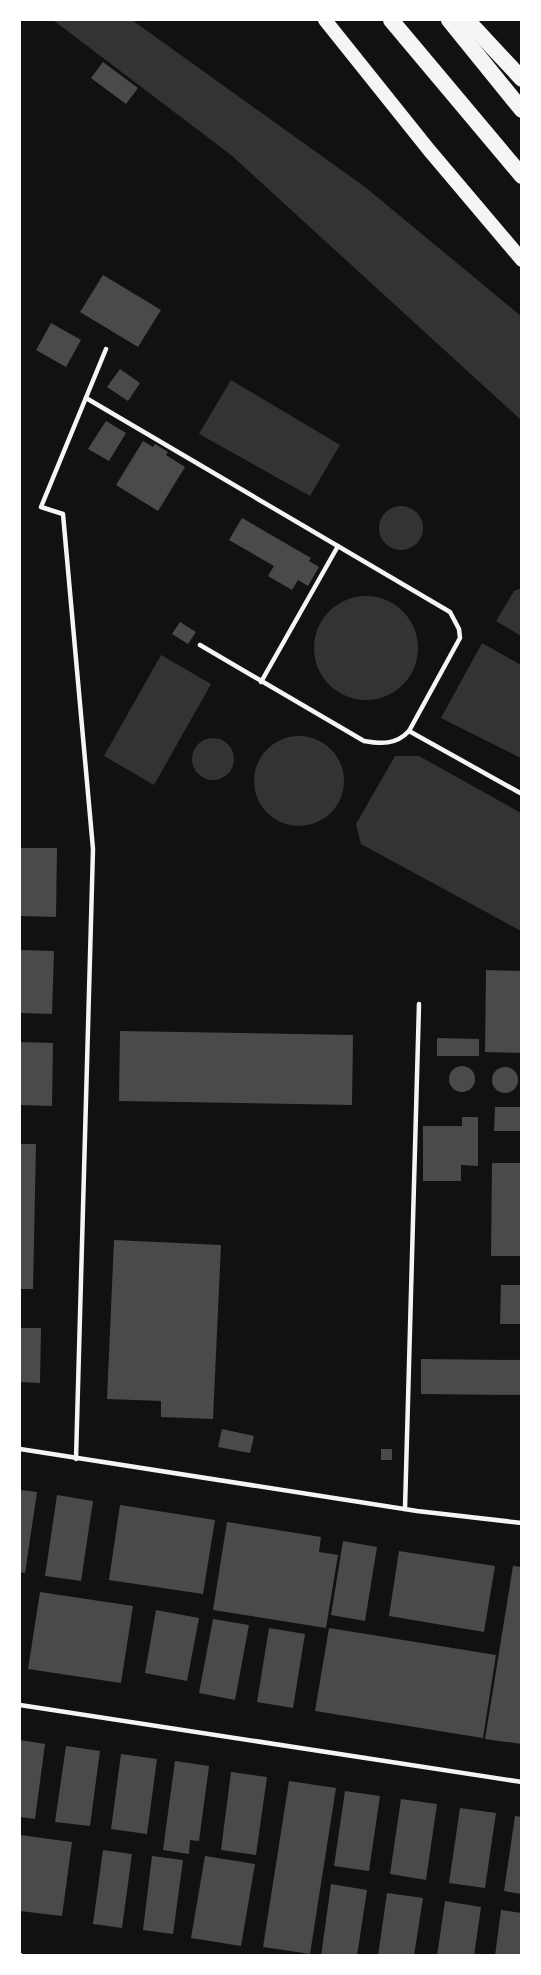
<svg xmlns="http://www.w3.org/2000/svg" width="541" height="1975" viewBox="0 0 541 1975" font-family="Jost,sans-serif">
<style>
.water{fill:#333}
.building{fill:#4a4a4a}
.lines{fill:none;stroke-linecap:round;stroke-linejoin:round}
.service{stroke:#f5f5f5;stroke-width:4.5}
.primary{stroke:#f5f5f5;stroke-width:14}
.motorway{stroke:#f5f5f5;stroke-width:16}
</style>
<rect width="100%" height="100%" fill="#111"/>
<g class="water">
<polygon points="53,20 132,20 365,187 521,316 521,420 231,155"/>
<polygon points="231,380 340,445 310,496 199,434"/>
<circle cx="401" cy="528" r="22"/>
<polygon points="521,588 521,636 496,621 514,591"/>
<circle cx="366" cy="648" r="52"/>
<polygon points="482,643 521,665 521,758 441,718"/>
<polygon points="161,655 211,684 154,785 104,756"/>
<circle cx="299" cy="781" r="45"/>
<circle cx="213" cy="759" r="21"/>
<polygon points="395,756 419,756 521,813 521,931 361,844 356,824"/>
</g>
<g class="building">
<polygon points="103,62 138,88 126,104 91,78"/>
<polygon points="103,275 161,310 138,347 80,312"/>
<polygon points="51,323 81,340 66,367 36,350"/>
<polygon points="120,369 140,383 128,401 107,387"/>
<polygon points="106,421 126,433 109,461 88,449"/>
<polygon points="143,441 153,447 155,444 168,452 166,455 185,467 158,511 116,485"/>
<polygon points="242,518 311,558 309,561 319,567 308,586 298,580 292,590 268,576 274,566 229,540"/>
<polygon points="180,622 196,632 188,644 172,634"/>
<polygon points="20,848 57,848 56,917 20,916"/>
<polygon points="20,950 54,951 52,1014 20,1013"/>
<polygon points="486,970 522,971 522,1053 485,1052"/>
<polygon points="120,1031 353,1035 352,1105 119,1101"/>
<polygon points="437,1038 479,1039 479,1056 437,1056"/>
<polygon points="20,1042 53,1043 52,1106 20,1105"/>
<circle cx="462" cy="1079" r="13"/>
<circle cx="505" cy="1080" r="13"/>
<polygon points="495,1107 522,1107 522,1131 494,1131"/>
<polygon points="462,1117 478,1117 478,1166 461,1165 461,1181 423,1181 423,1126 462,1126"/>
<polygon points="20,1144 36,1144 33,1289 20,1289"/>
<polygon points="492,1163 522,1163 522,1256 491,1256"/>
<polygon points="114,1240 221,1245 213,1419 161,1417 161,1401 107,1399"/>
<polygon points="501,1285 522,1285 522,1324 500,1324"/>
<polygon points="20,1328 41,1328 40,1383 20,1382"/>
<polygon points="421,1359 522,1360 522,1395 421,1394"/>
<polygon points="222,1429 254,1436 250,1453 218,1447"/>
<rect x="381" y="1449" width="11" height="11"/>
<polygon points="20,1490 37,1492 25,1573 20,1572"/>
<polygon points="57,1495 93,1501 81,1581 45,1576"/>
<polygon points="120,1505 215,1520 203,1594 109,1580"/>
<polygon points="227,1522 321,1537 319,1552 338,1555 326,1628 213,1610"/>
<polygon points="343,1541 377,1547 365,1621 331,1615"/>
<polygon points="399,1551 495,1566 484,1632 389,1616"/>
<polygon points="513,1566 522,1567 522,1744 485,1739"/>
<polygon points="40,1592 133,1606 121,1683 28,1669"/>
<polygon points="156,1610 199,1618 187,1681 145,1673"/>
<polygon points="213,1619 249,1625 235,1700 199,1693"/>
<polygon points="269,1628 305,1634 293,1708 257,1702"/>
<polygon points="329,1628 496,1655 483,1738 315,1711"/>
<polygon points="20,1740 45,1744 35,1819 20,1817"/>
<polygon points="66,1746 100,1751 90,1826 55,1822"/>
<polygon points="121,1754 157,1759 147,1834 111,1829"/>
<polygon points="175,1761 209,1766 199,1841 190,1840 189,1854 163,1850"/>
<polygon points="231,1772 267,1777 256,1855 221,1850"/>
<polygon points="289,1781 336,1788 310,1954 263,1947"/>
<polygon points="345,1791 380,1796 369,1871 334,1866"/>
<polygon points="401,1799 437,1804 426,1880 390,1874"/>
<polygon points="460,1808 496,1813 485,1888 449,1883"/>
<polygon points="515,1816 522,1817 522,1894 504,1891"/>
<polygon points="20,1835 72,1842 62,1916 20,1911"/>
<polygon points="103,1850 132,1854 122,1928 93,1924"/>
<polygon points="152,1856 183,1860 173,1934 143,1930"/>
<polygon points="205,1856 255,1864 241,1946 191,1938"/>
<polygon points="331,1884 367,1890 357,1956 321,1956"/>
<polygon points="387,1893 423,1898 414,1956 378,1956"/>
<polygon points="445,1901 481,1907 474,1956 437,1956"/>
<polygon points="501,1910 522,1913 522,1956 495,1956"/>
</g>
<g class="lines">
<g class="service">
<path d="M 86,398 L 450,612 L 459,629 L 460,638 L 409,731 C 396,745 381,744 364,741 L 200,645"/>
<polyline points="261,682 338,546"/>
<polyline points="409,731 522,794"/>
<polyline points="20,1449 417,1511 522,1523"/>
<polyline points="76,1459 93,849 63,514 41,507 106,349"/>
<polyline points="405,1509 419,1004"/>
<polyline points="20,1705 522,1782"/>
<polyline points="20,1955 22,1956"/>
</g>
<polyline class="primary" points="325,20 429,150 522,260"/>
<g class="motorway">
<polyline points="391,20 522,176"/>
<polyline points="449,20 522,110"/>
<polyline points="467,20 522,79"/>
</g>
</g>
<rect width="541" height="1975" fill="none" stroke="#ffffff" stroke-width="42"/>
</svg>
